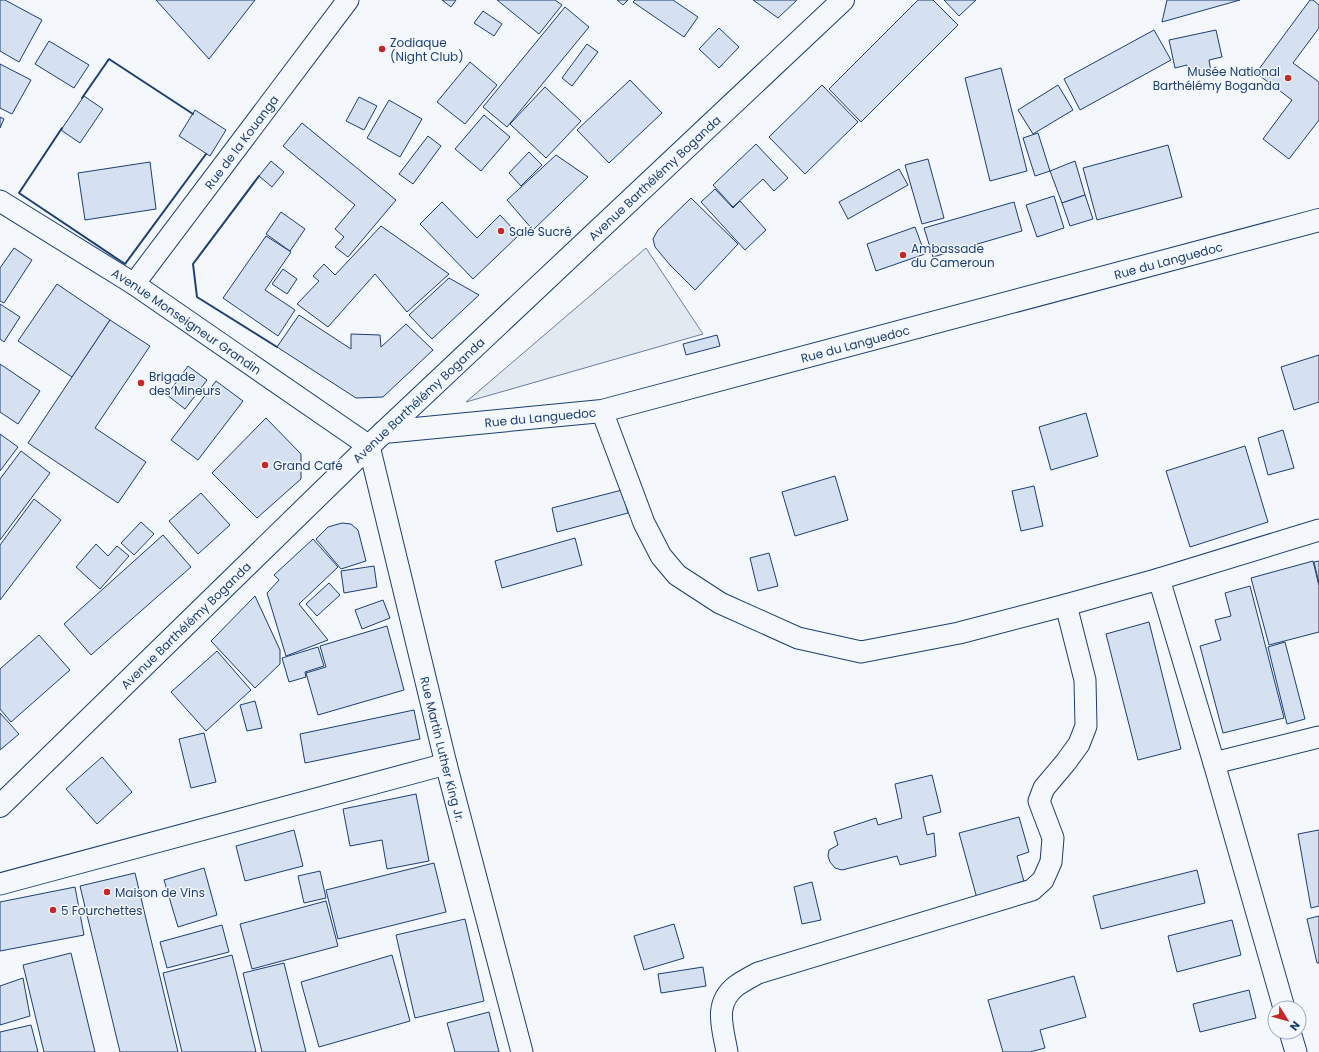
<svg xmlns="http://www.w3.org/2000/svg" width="1319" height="1052" viewBox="0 0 1319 1052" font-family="Poppins,sans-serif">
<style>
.green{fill:#e3e9f0;stroke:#687fa3}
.building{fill:#d5e0f0;stroke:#1d3f73}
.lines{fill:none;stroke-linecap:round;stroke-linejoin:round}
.minor-casing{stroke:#1d3f73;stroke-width:23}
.tertiary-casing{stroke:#1d3f73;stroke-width:24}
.primary-casing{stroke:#1d3f73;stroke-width:24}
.minor{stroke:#f4f7fb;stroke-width:21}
.tertiary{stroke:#f4f7fb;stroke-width:22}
.primary{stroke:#f4f7fb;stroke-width:22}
.wall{stroke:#1d3f73;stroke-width:2}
.poi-dot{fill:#c62828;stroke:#f4f7fb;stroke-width:1.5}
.labels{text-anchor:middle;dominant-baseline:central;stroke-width:3;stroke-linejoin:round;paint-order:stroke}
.poi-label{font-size:12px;fill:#1d3f73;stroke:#f4f7fb;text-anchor:start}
.street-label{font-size:12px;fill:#1d3f73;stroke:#f4f7fb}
</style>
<rect width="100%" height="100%" fill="#f4f7fb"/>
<polygon class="green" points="646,248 703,334 466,402"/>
<g class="building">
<polygon points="0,0 5,0 42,20 19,62 0,51"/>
<polygon points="156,0 255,0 209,59"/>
<polygon points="442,0 456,0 451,7"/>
<polygon points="497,0 555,0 562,5 539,34"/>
<polygon points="617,0 628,0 623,5"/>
<polygon points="635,0 673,0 698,17 684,37 633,2"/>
<polygon points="753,0 797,0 778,18"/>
<polygon points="918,0 933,0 958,25 861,122 829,89"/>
<polygon points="944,0 976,0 959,16"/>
<polygon points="1167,0 1240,0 1162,22"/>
<polygon points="1310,0 1313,0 1319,5 1319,28 1293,63 1319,82 1319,120 1289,159 1263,139 1292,100 1256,73"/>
<polygon points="565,7 589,27 507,127 483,107"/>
<polygon points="483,11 502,24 494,36 474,23"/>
<polygon points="719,28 739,47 719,68 699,49"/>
<polygon points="1154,30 1171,60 1080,110 1064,79"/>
<polygon points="1216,30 1222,57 1209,60 1211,72 1189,77 1187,65 1175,68 1169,40"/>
<polygon points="49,41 89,65 74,88 35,64"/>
<polygon points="587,44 598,52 572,86 562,78"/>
<polygon points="470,62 497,85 465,124 437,102"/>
<polygon points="0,64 31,80 12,114 0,108"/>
<polygon points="1001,68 1027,171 990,181 965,78"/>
<polygon points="630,80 662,113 609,163 577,130"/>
<polygon points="822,85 858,122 805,174 769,137"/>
<polygon points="1058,85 1073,110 1033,134 1018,110"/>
<polygon points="545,87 581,121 546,158 510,124"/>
<polygon points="84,96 103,109 80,143 61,130"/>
<polygon points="359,97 377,106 364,130 346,121"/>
<polygon points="389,100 422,119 400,157 367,138"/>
<polygon points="195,110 226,130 210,156 179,136"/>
<polygon points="484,115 510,137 481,171 455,149"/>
<polygon points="0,117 4,119 0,128"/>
<polygon points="302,123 396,200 348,257 335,247 344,237 335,229 355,205 283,146"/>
<polygon points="1038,133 1050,171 1035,176 1023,138"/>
<polygon points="428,136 441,146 413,184 399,174"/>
<polygon points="756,144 788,178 774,191 763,179 733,207 713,185"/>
<polygon points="1168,145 1182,197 1097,220 1083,168"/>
<polygon points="529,152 542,165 521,186 509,173"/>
<polygon points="556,155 588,177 533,230 507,200"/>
<polygon points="928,159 944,218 922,224 905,165"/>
<polygon points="271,161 284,172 272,187 259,176"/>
<polygon points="1075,161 1085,195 1062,203 1050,171"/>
<polygon points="150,162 156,209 85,220 78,173"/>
<polygon points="899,169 908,185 848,219 839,202"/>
<polygon points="715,189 733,208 740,201 766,230 745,250 701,202"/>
<polygon points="1085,195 1093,219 1070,226 1062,203"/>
<polygon points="1054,196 1064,228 1037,237 1026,205"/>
<polygon points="691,198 738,244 695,290 670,265 655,247 653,239 658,230"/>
<polygon points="442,202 477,238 500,215 519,235 473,279 420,224"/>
<polygon points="1014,202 1022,231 933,257 924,228"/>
<polygon points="281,212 305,229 290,251 266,234"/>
<polygon points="381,226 449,274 407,312 375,274 328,327 297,304 319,281 313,276 324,264 335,275"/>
<polygon points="915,227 925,254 876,271 867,244"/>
<polygon points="266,236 291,252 265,290 295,310 278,336 223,298"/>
<polygon points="14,248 32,260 4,303 0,301 0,268"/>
<polygon points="283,269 297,279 287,294 272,284"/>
<polygon points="449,278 479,295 432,339 409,315"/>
<polygon points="57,284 110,320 72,377 18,341"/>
<polygon points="0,304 20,317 4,342 0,339"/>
<polygon points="299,315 351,349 351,334 380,335 381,347 406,324 433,350 383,397 356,398 277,347"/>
<polygon points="110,320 150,346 95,428 146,462 118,503 28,443"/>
<polygon points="717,335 720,346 686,355 683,344"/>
<polygon points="1319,355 1319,402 1294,410 1281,367"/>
<polygon points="0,364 40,391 18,424 0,412"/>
<polygon points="188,366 207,380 185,409 167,395"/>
<polygon points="216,381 243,401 198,460 171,440"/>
<polygon points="1086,413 1098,456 1051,470 1039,427"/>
<polygon points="266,418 301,454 301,479 257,518 212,473"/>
<polygon points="1283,430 1294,468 1268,475 1258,438"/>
<polygon points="0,434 18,447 0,471"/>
<polygon points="1245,446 1268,522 1190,547 1166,471"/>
<polygon points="21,451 50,473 0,540 0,479"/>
<polygon points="835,476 848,520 795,536 782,492"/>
<polygon points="1034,486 1043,526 1021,531 1012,491"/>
<polygon points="622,490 628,513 557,532 552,508"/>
<polygon points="201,493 230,525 198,554 169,521"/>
<polygon points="34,499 61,520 0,600 0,545"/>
<polygon points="141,522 154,534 134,555 121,543"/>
<polygon points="342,523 351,524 358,530 366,561 341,569 316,539 328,527"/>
<polygon points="163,535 191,567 91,655 64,624"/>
<polygon points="575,538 582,565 502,588 495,561"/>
<polygon points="313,539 338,567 299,604 328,640 286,656 267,593 279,580 274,575"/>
<polygon points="96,544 108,556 117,546 129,556 100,589 76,567"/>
<polygon points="769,553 778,586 758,591 750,558"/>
<polygon points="1313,561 1319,586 1319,632 1269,645 1251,578"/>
<polygon points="1319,561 1319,583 1314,562"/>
<polygon points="374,566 377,587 344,593 341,571"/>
<polygon points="329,583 340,595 317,616 306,604"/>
<polygon points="1250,586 1284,718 1223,733 1200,646 1221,640 1215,620 1231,616 1225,593"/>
<polygon points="255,596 280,650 280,664 255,688 211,641"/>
<polygon points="383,600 390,618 362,629 355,610"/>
<polygon points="1149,622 1181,749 1138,760 1106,634"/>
<polygon points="387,626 404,690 318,715 306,673 326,667 320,646"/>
<polygon points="39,635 70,670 11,722 0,709 0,669"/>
<polygon points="1285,642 1305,719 1287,724 1268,647"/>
<polygon points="318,647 324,666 305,672 306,677 289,682 282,658"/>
<polygon points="217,651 251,690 206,731 171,692"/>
<polygon points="255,701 262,728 247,731 240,705"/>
<polygon points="414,710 420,739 305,763 300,734"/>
<polygon points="0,713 19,734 0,750"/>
<polygon points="204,733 216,782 191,788 179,739"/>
<polygon points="102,757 132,792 97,824 66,789"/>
<polygon points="932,775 941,812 923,817 927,835 934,833 936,856 900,865 897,856 842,870 835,868 830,862 828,856 829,850 838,845 834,832 876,818 878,825 902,818 895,784"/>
<polygon points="416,794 429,861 387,869 382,840 350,846 343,809"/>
<polygon points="1019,817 1029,852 1017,856 1026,889 978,902 959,833"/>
<polygon points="294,830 303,866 245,881 236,846"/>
<polygon points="1319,830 1319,906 1311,908 1298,834"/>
<polygon points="434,863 446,912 338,939 326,890"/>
<polygon points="204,868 217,915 178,927 164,880"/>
<polygon points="1197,870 1205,903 1101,929 1093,896"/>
<polygon points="320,871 326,898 304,903 298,876"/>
<polygon points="135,873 178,1052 120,1052 80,886"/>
<polygon points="812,882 821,920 802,924 794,887"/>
<polygon points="75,887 84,935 0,951 0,902"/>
<polygon points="326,901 338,946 252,969 240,924"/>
<polygon points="1319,916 1319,963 1317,963 1307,919"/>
<polygon points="465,919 484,1001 415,1018 396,935"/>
<polygon points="1232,920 1241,955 1177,972 1168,936"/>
<polygon points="674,924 684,958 644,970 634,936"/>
<polygon points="222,925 229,952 167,968 160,942"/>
<polygon points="71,953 95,1052 44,1052 23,965"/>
<polygon points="232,955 256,1052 182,1052 163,973"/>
<polygon points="392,955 410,1021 319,1047 301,982"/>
<polygon points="284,963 306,1052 262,1052 243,973"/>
<polygon points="703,967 706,986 661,993 658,974"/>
<polygon points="1074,976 1086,1017 1040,1030 1045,1048 1030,1052 1003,1052 988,1000"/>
<polygon points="23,978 30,1016 0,1025 0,986"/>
<polygon points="1249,990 1256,1018 1200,1032 1193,1004"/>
<polygon points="489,1012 499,1052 455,1052 447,1023"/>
<polygon points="31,1025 38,1052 0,1052 0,1032"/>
</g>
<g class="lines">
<defs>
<g id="minor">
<path id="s1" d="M 0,201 L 134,284 L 369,446 L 446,764 L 522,1052"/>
<path id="s2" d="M 134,284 L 348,0"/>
<polyline points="602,411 644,523 661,556 677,575 720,603 798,638 861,652 959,633 1066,605 1159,579 1319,530"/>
<polyline points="1159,579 1214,763 1284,1008"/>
<polyline points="1214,763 1319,737"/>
<polyline points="0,884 446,764"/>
<polyline points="1290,1032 1296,1052"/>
<path d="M 727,1052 C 723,1028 713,1004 736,986 C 743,981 751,977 758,973 L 1032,890 L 1043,880 L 1051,862 L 1053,838 L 1039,801 L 1044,788 L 1066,762 L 1079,744 L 1086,726 L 1085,680 L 1066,605"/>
</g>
<g id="tertiary">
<path id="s3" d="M 384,432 L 602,411 L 1319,220"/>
</g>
<g id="primary">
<path id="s4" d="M 0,806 L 369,446 L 843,0"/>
</g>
</defs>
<use href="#minor" class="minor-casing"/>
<use href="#tertiary" class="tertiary-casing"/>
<use href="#primary" class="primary-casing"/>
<use href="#minor" class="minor"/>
<use href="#tertiary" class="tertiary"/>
<use href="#primary" class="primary"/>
<g class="wall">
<polyline points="82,98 109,59 193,114"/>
<polyline points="62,128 19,193 125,264 206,154"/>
<polyline points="259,176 193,264 197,297 277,347"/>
</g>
</g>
<g class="poi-dot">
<circle cx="382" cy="49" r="4"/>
<circle cx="1288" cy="78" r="4"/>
<circle cx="501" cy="231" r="4"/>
<circle cx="903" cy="255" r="4"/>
<circle cx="141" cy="383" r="4"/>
<circle cx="265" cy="465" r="4"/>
<circle cx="107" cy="892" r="4"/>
<circle cx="53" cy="910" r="4"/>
</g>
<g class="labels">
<g class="poi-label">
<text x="390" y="42">Zodiaque<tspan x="390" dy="14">(Night Club)</tspan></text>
<text x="1280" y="71" text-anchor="end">Musée National<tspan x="1280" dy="14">Barthélémy Boganda</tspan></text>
<text x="509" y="231">Salé Sucré</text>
<text x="911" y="248">Ambassade<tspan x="911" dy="14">du Cameroun</tspan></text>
<text x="149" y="376">Brigade<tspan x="149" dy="14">des Mineurs</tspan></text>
<text x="273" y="465">Grand Café</text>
<text x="115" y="892">Maison de Vins</text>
<text x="61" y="910">5 Fourchettes</text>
</g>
<g class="street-label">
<text stroke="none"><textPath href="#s2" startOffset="178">Rue de la Kouanga</textPath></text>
<text stroke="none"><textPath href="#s4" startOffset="907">Avenue Barthélémy Boganda</textPath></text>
<text stroke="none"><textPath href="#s3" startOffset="805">Rue du Languedoc</textPath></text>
<text stroke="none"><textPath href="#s1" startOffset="222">Avenue Monseigneur Grandin</textPath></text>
<text stroke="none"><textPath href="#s3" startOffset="481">Rue du Languedoc</textPath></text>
<text stroke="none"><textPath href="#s4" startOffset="583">Avenue Barthélémy Boganda</textPath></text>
<text stroke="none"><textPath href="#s3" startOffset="157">Rue du Languedoc</textPath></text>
<text stroke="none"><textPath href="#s4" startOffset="259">Avenue Barthélémy Boganda</textPath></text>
<text stroke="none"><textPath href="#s1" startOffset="755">Rue Martin Luther King Jr.</textPath></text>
</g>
</g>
<g transform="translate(1287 1020) rotate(127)"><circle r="19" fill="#f4f7fb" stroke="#9eadc5"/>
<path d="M0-3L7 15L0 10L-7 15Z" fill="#c62828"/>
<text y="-6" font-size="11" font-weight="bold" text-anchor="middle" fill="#1d3f73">N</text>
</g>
</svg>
